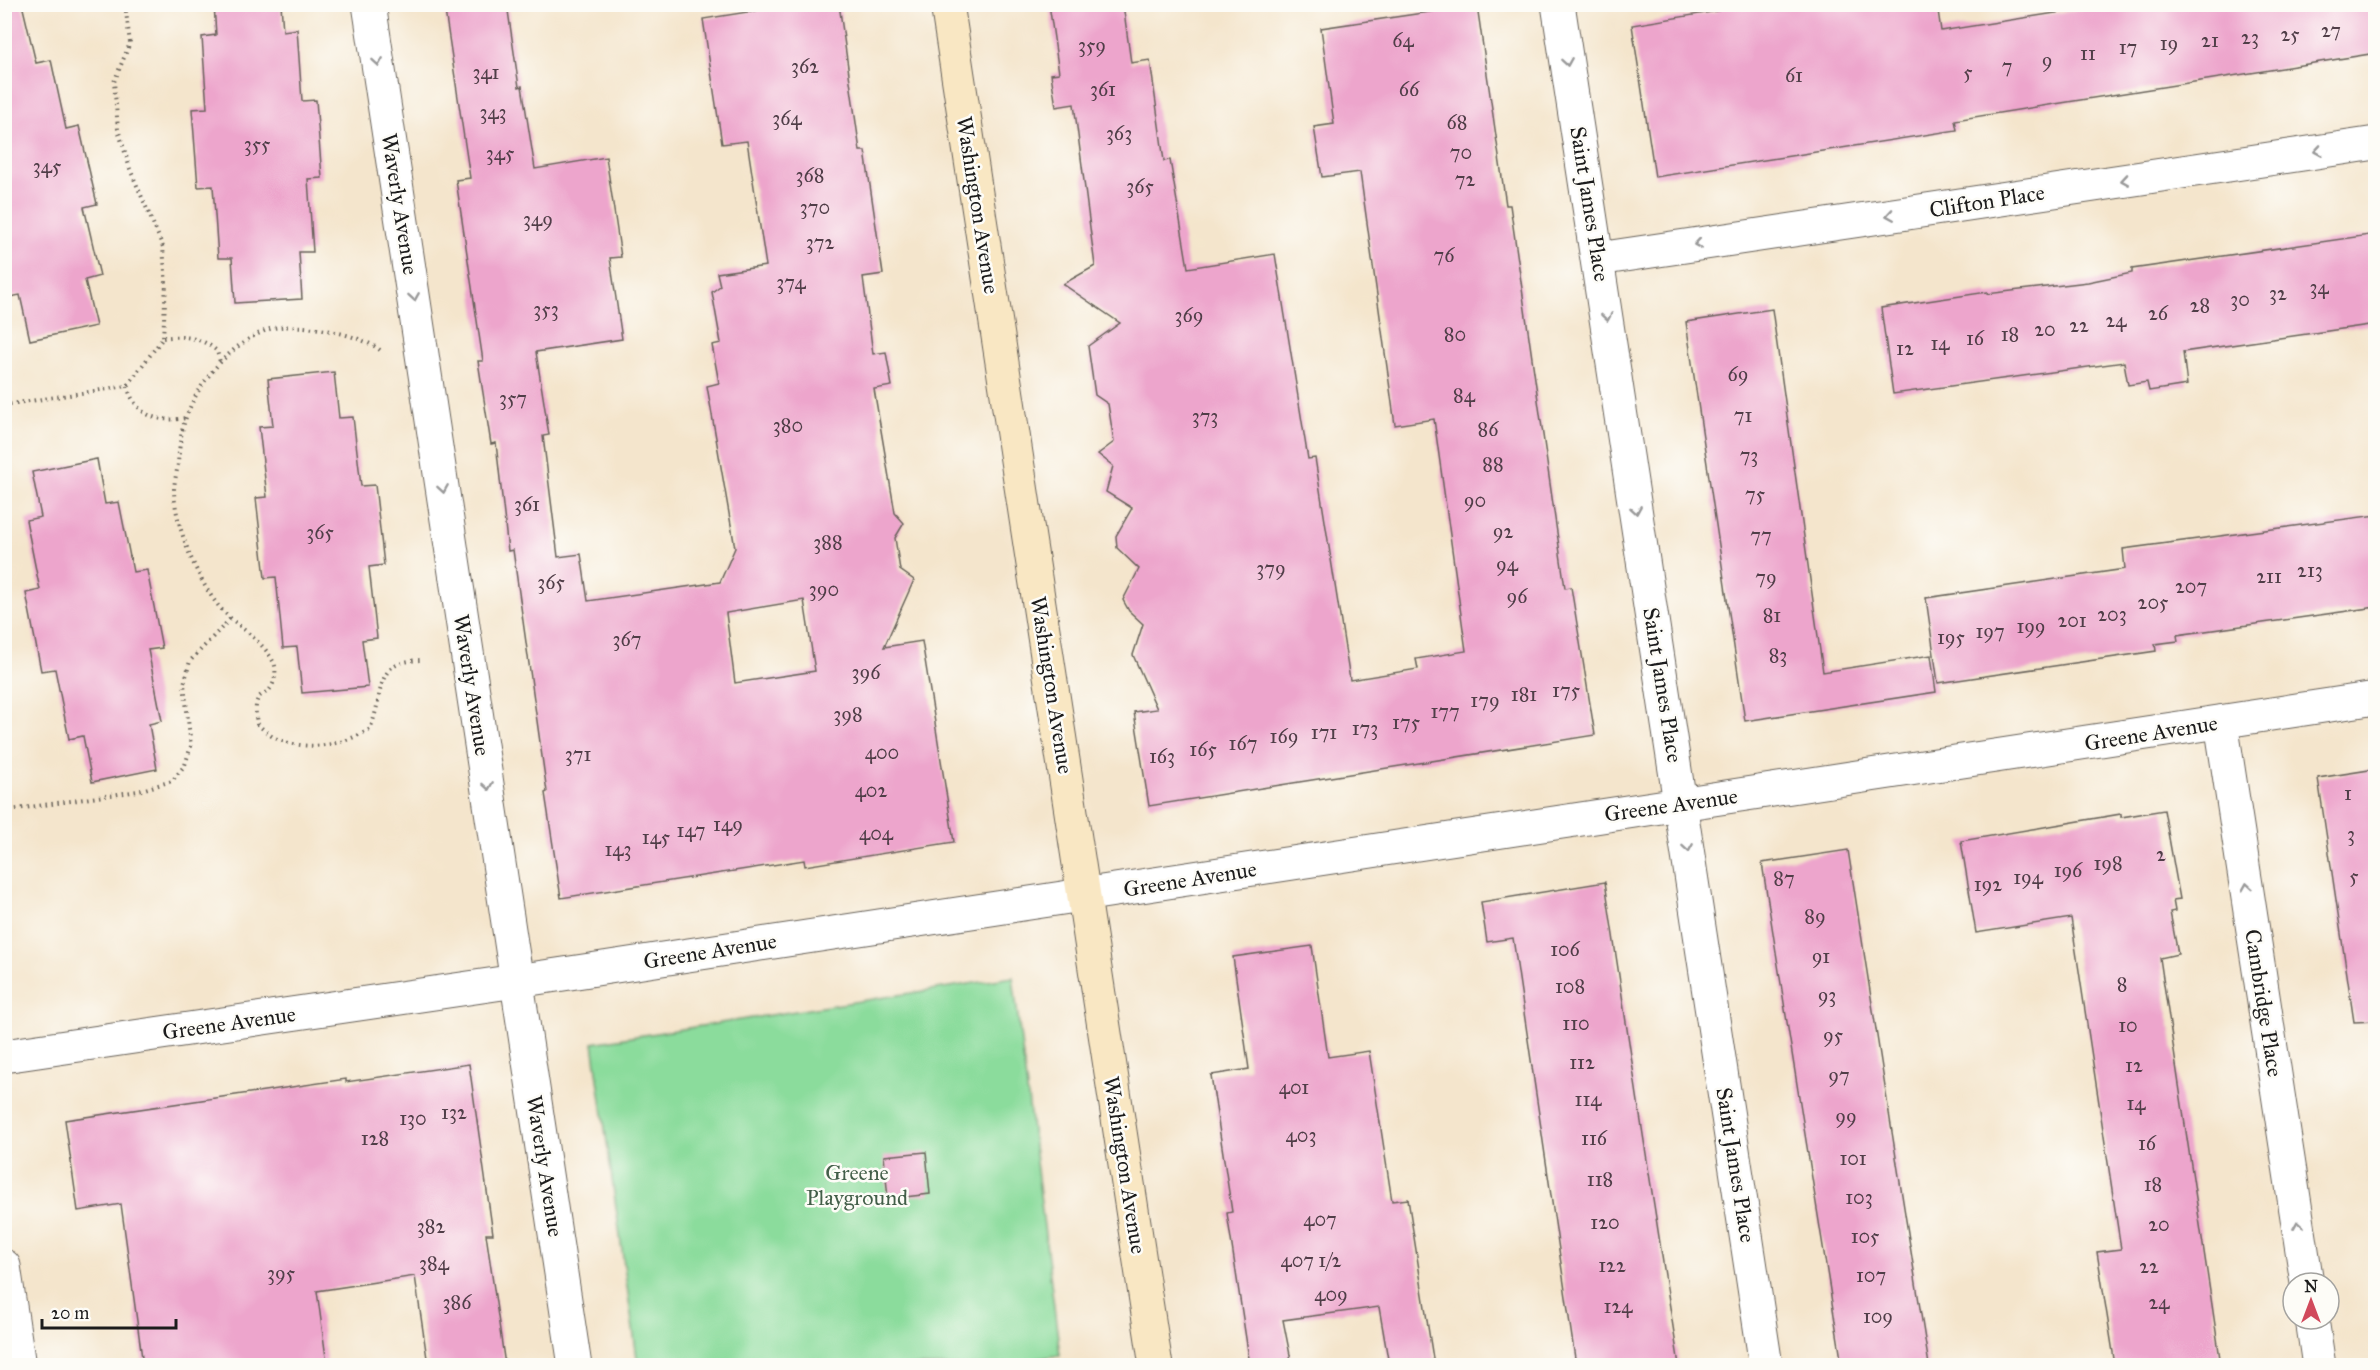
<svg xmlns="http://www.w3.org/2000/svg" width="2380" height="1370" viewBox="0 0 2380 1370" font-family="'IM FELL Great Primer',serif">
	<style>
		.green { fill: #8bdc9c; stroke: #547c5c; stroke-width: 1.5 }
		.building { fill: #eda5cc; fill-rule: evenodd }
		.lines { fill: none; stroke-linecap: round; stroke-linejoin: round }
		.minor-casing { stroke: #68625a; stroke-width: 35 }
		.secondary-casing { stroke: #68625a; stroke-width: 35 }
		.path { stroke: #68625a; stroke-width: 4; stroke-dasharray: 1.5 4.5; stroke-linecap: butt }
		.minor { stroke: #fff; stroke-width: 33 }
		.secondary { stroke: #f9e7c3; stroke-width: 33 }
		.oneway { stroke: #999 }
		.labels { text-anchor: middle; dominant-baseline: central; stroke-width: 5; stroke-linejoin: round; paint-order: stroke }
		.number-label { font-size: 20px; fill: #503e48 }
		.street-label { font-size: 22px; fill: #1c1c1c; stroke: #fdfcf7 }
		.park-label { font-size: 22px; fill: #435f49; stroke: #fdfcf7 }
	</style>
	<rect width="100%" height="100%" fill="#fdfcf7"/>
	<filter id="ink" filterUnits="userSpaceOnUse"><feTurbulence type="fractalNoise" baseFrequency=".0167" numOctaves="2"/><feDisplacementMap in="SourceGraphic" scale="12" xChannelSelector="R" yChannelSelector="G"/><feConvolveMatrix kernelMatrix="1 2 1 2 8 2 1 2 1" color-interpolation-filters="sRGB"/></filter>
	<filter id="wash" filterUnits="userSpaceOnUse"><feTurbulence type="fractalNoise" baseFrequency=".008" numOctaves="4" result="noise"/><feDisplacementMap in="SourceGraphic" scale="24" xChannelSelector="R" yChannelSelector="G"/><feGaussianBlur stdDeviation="1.35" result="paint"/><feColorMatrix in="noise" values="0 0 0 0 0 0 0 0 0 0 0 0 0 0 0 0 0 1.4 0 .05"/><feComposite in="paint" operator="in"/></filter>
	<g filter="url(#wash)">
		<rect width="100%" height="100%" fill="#f4e5cc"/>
		<!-- green -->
		<path class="green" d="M 1013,977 L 1060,1355 L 995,1366 L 638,1365 L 593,1043 Z"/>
		<g id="blocks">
			<!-- building -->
			<g class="building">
				<path d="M 4,4 L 22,4 L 36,63 L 51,60 L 66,129 L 79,126 L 97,204 L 84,207 L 100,276 L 85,280 L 96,326 L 30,340 L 20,295 L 4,298 Z"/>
				<path d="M 214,4 L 281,4 L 283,31 L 297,29 L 302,101 L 316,100 L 322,178 L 308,179 L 313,252 L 299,252 L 302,299 L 235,303 L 232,258 L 218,258 L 213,186 L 198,187 L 192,109 L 207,108 L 202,37 L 216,35 Z"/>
				<path d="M 444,4 L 507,4 L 519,87 L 522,86 L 535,169 L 606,157 L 621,257 L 610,258 L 622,339 L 536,352 L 549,435 L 543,436 L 558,557 L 581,554 L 588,601 L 720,582 L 735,548 L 707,386 L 719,383 L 712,345 L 721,343 L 712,292 L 720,286 L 717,273 L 766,266 L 747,141 L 722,144 L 703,19 L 798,4 L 839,4 L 860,151 L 865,151 L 883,274 L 863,277 L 873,354 L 886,352 L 892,386 L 874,389 L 895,513 L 904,523 L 895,538 L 900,570 L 914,580 L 884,647 L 922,641 L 954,842 L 805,866 L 804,860 L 561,898 L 545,793 L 547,792 L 513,550 L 508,551 L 496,443 L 491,444 L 478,361 L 483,361 L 456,180 L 470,178 ZM 804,600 L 815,671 L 735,683 L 726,613 Z"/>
				<path d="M 1049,4 L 1123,4 L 1131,63 L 1150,60 L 1164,161 L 1170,160 L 1188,268 L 1275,254 L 1308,459 L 1315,458 L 1350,680 L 1418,669 L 1416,659 L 1466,651 L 1434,419 L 1395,425 L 1360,172 L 1322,177 L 1314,127 L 1334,124 L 1321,28 L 1477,5 L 1506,205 L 1510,205 L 1565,588 L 1571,587 L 1595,735 L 1149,806 L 1134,712 L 1157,709 L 1133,655 L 1143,624 L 1129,611 L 1123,600 L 1139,569 L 1117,548 L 1116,536 L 1132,508 L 1106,492 L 1113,466 L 1098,454 L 1114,442 L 1108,404 L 1095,395 L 1088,346 L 1120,323 L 1063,284 L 1095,266 L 1074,104 L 1056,107 L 1051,74 L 1059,73 Z"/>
				<path d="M 1717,4 L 1937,4 L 1941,31 L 2113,4 L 2376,4 L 2376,53 L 1955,120 L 1957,130 L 1655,177 L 1632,25 L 1718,11 Z"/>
				<path d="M 2376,234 L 2376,324 L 2183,352 L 2187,385 L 2149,391 L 2147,382 L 2128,385 L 2124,362 L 1893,394 L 1881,308 L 1987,292 L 1987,294 L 2088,282 L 2132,273 L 2132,269 Z"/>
				<path d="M 1772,309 L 1823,672 L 1931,655 L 1936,692 L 1745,721 L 1686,322 Z"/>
				<path d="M 334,372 L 339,418 L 353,417 L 361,486 L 375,485 L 384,565 L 369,567 L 377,638 L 362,640 L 368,687 L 302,693 L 297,647 L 283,648 L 276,577 L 265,578 L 256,498 L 267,497 L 259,427 L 273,426 L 268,379 Z"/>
				<path d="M 97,459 L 105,504 L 119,502 L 133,572 L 147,570 L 162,648 L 148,650 L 162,721 L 149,724 L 157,769 L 92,782 L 83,736 L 69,739 L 55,669 L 41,671 L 26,593 L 40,590 L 26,520 L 41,517 L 32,472 Z"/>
				<path d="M 2376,515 L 2376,607 L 2177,635 L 2178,641 L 2155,644 L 2156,651 L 1938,683 L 1926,598 L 2125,569 L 2123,549 Z"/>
				<path d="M 2376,769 L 2376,1021 L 2354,1022 L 2318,778 Z"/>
				<path d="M 2164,810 L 2180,899 L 2173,900 L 2175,911 L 2170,912 L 2178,954 L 2160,958 L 2221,1365 L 2115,1365 L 2097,1252 L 2121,1249 L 2071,918 L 1976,933 L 1961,841 L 2121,814 L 2121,817 Z"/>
				<path d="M 1848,850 L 1892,1132 L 1929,1365 L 1842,1365 L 1787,1022 L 1762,863 Z"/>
				<path d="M 1605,882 L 1639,1109 L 1679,1365 L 1576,1365 L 1513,938 L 1487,942 L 1481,902 Z"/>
				<path d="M 1312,946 L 1328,1057 L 1369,1051 L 1392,1201 L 1408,1199 L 1434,1365 L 1389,1365 L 1379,1307 L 1283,1320 L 1292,1365 L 1250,1365 L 1227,1213 L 1232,1212 L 1211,1075 L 1249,1069 L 1233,957 Z"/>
				<path d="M 469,1064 L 493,1234 L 486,1234 L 505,1365 L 428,1365 L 415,1276 L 317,1291 L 327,1365 L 143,1365 L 121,1204 L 78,1211 L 65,1120 L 346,1079 L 346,1082 Z"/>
				<path d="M 926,1152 L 930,1194 L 888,1199 L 884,1156 Z"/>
			</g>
		</g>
	</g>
	<g filter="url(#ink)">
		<use href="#blocks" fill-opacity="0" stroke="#68625a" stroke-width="1.5"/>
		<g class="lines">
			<defs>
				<g id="minor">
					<path d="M 369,4 L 575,1366"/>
					<path d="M 1558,4 L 1766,1366"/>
					<path d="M 1598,259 L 2376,143"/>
					<path d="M 2221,722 L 2307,1283"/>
					<path d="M 4,1056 L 557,975 L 2376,698"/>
					<path d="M 4,1266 L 19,1366"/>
					<path d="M 2312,1319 L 2319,1366"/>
				</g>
				<path id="secondary" d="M 947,4 L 1156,1366"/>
			</defs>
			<!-- minor casing -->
			<use href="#minor" class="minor-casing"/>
			<!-- secondary casing -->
			<use href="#secondary" class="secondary-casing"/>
			<!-- path -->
			<g class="path">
				<path d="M 163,338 C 183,335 201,337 217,351 L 220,362"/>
				<path d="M 380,350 C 358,333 296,321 270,329 C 229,343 194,386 183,427 C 180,439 179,452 178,463 C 177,472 174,482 174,491 C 175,525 196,577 217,604 C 233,625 262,638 274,663 C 277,669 275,683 270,689 C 268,692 262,694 259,697 C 254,704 256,716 257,724 C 263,729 269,735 275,738 C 306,752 342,746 370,729 C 386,691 371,660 424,660"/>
				<path d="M 127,386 C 136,416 157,423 186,418"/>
				<path d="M 4,405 L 127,386 L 163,338 L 166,284 L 163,247 L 130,169 L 118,129 L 114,82 L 130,43 L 125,4"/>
				<path d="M 4,811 L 138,791 L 172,781 L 185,765 L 191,746 L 184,684 L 190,661 L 231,618"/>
			</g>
			<!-- minor -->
			<use href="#minor" class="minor"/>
			<!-- secondary -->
			<use href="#secondary" class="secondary"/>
		</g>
		<!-- one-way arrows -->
		<defs><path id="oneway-chevron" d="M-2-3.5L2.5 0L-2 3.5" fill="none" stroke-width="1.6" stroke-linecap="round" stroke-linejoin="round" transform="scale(1.5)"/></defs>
		<g class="oneway">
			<use href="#oneway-chevron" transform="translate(378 62) rotate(81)"/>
			<use href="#oneway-chevron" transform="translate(1567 62) rotate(81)"/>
			<use href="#oneway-chevron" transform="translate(2318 151) rotate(171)"/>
			<use href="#oneway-chevron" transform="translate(2125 180) rotate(171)"/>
			<use href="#oneway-chevron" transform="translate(1890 215) rotate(171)"/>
			<use href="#oneway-chevron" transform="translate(1698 244) rotate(171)"/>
			<use href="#oneway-chevron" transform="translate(414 297) rotate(81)"/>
			<use href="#oneway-chevron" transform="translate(1607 317) rotate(81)"/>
			<use href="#oneway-chevron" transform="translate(443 489) rotate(81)"/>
			<use href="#oneway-chevron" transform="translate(1636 510) rotate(81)"/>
			<use href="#oneway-chevron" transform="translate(488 786) rotate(81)"/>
			<use href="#oneway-chevron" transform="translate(1688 848) rotate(81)"/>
			<use href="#oneway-chevron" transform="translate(2247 887) rotate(-99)"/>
			<use href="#oneway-chevron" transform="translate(2298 1225) rotate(-99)"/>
		</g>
	</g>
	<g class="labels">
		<!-- number labels -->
		<g class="number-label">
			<text x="2331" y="30">27</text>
			<text x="2290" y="34">25</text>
			<text x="2250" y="37">23</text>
			<text x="1403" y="40">64</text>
			<text x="2210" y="40">21</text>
			<text x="2169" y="43">19</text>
			<text x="1092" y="45">359</text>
			<text x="2128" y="47">17</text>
			<text x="2088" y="53">11</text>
			<text x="2047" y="60">9</text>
			<text x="805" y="66">362</text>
			<text x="2007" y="66">7</text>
			<text x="486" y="72">341</text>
			<text x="1968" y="72">5</text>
			<text x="1794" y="75">61</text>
			<text x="1103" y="89">361</text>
			<text x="1409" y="89">66</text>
			<text x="493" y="112">343</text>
			<text x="787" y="118">364</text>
			<text x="1457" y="122">68</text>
			<text x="1119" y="133">363</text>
			<text x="257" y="144">355</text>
			<text x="1461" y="152">70</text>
			<text x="500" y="153">345</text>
			<text x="47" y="166">345</text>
			<text x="810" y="175">368</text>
			<text x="1465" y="179">72</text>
			<text x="1140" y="186">365</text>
			<text x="815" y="207">370</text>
			<text x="538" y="219">349</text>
			<text x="820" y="242">372</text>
			<text x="1444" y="255">76</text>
			<text x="791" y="282">374</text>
			<text x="2319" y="287">34</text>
			<text x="2278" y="293">32</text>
			<text x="2240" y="299">30</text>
			<text x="2200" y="305">28</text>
			<text x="546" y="309">353</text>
			<text x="2158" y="313">26</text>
			<text x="1189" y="315">369</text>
			<text x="2116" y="320">24</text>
			<text x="2079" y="325">22</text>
			<text x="2045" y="329">20</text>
			<text x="1455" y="334">80</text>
			<text x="2010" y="334">18</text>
			<text x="1975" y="338">16</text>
			<text x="1940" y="343">14</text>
			<text x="1905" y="348">12</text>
			<text x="1738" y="374">69</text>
			<text x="1464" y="395">84</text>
			<text x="513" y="398">357</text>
			<text x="1743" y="415">71</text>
			<text x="1205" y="416">373</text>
			<text x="788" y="425">380</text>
			<text x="1488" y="429">86</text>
			<text x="1749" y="455">73</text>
			<text x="1493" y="464">88</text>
			<text x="1755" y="494">75</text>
			<text x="1475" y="500">90</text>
			<text x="527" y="504">361</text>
			<text x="1503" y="531">92</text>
			<text x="320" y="532">365</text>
			<text x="1761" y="535">77</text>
			<text x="828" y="542">388</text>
			<text x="1507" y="564">94</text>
			<text x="1271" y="568">379</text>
			<text x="2310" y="570">213</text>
			<text x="2269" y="576">211</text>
			<text x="1766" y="577">79</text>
			<text x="551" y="582">365</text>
			<text x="2191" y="586">207</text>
			<text x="824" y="589">390</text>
			<text x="1517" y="596">96</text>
			<text x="2153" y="602">205</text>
			<text x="2112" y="614">203</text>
			<text x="1772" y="615">81</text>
			<text x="2072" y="620">201</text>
			<text x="2031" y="626">199</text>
			<text x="1990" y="631">197</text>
			<text x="1951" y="637">195</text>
			<text x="627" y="639">367</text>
			<text x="1778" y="655">83</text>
			<text x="866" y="672">396</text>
			<text x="1566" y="690">175</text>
			<text x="1524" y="694">181</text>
			<text x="1485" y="700">179</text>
			<text x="1445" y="711">177</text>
			<text x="848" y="714">398</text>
			<text x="1406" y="722">175</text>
			<text x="1365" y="728">173</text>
			<text x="1324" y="732">171</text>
			<text x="1284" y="736">169</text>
			<text x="1243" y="743">167</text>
			<text x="1203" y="749">165</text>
			<text x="882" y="752">400</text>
			<text x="578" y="754">371</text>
			<text x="1162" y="756">163</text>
			<text x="871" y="790">402</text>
			<text x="2348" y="793">1</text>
			<text x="728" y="824">149</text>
			<text x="691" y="830">147</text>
			<text x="876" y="833">404</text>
			<text x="2351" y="834">3</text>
			<text x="656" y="837">145</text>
			<text x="618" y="849">143</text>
			<text x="2161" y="854">2</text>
			<text x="2108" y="863">198</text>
			<text x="2068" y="870">196</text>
			<text x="2354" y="876">5</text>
			<text x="2028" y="877">194</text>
			<text x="1784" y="878">87</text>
			<text x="1988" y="884">192</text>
			<text x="1815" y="916">89</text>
			<text x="1565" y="949">106</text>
			<text x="1821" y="956">91</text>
			<text x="2122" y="984">8</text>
			<text x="1570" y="986">108</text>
			<text x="1827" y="995">93</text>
			<text x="1576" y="1023">110</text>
			<text x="2128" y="1025">10</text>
			<text x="1833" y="1035">95</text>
			<text x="1582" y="1062">112</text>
			<text x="2134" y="1065">12</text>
			<text x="1839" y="1075">97</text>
			<text x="1294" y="1087">401</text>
			<text x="1588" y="1099">114</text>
			<text x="2136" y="1103">14</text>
			<text x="454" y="1112">132</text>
			<text x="1846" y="1116">99</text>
			<text x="413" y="1118">130</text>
			<text x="1301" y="1135">403</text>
			<text x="375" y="1138">128</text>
			<text x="1594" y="1138">116</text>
			<text x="2147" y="1143">16</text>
			<text x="1853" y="1158">101</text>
			<text x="1600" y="1179">118</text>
			<text x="2153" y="1184">18</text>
			<text x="1859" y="1197">103</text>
			<text x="1320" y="1219">407</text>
			<text x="1605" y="1222">120</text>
			<text x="2159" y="1224">20</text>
			<text x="431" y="1226">382</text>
			<text x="1865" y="1236">105</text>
			<text x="1311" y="1260">407 1/2</text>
			<text x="434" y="1263">384</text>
			<text x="1612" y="1265">122</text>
			<text x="2149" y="1266">22</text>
			<text x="281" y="1273">395</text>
			<text x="1871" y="1275">107</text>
			<text x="1331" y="1294">409</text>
			<text x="457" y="1302">386</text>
			<text x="2159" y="1302">24</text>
			<text x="1618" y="1306">124</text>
			<text x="1878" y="1316">109</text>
		</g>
		<!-- street labels -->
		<g class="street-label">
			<text transform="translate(1987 201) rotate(-9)">Clifton Place</text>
			<text transform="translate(400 204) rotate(81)">Waverly Avenue</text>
			<text transform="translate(1590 204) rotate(81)">Saint James Place</text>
			<text transform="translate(978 205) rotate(81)">Washington Avenue</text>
			<text transform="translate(472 685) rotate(81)">Waverly Avenue</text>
			<text transform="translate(1052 685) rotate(81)">Washington Avenue</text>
			<text transform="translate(1663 685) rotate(81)">Saint James Place</text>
			<text transform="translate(2151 733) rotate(-9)">Greene Avenue</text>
			<text transform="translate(1671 805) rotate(-8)">Greene Avenue</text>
			<text transform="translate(1190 879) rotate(-9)">Greene Avenue</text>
			<text transform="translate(710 951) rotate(-9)">Greene Avenue</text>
			<text transform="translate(2264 1003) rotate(81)">Cambridge Place</text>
			<text transform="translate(229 1023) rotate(-8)">Greene Avenue</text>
			<text transform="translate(1125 1165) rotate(81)">Washington Avenue</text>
			<text transform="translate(1736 1165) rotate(81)">Saint James Place</text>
			<text transform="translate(545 1166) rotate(81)">Waverly Avenue</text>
		</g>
		<!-- park labels -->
		<g class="park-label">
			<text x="857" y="1172">Greene<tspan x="857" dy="25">Playground</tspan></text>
		</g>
	</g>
	<!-- margin -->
	<rect width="2380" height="1370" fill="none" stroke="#fdfcf7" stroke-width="24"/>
	<!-- north arrow -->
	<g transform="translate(2311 1301)"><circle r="28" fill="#fdfcf7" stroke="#a3a29f" stroke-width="1.5"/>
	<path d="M0-4.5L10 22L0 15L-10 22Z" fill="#d1495b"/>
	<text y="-9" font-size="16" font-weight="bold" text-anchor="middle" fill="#1c1c1c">N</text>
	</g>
	<!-- scale -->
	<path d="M42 1319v9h134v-9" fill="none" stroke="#1c1c1c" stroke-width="3"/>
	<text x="51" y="1319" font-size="18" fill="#1c1c1c" stroke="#fdfcf7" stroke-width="4.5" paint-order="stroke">20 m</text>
</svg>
